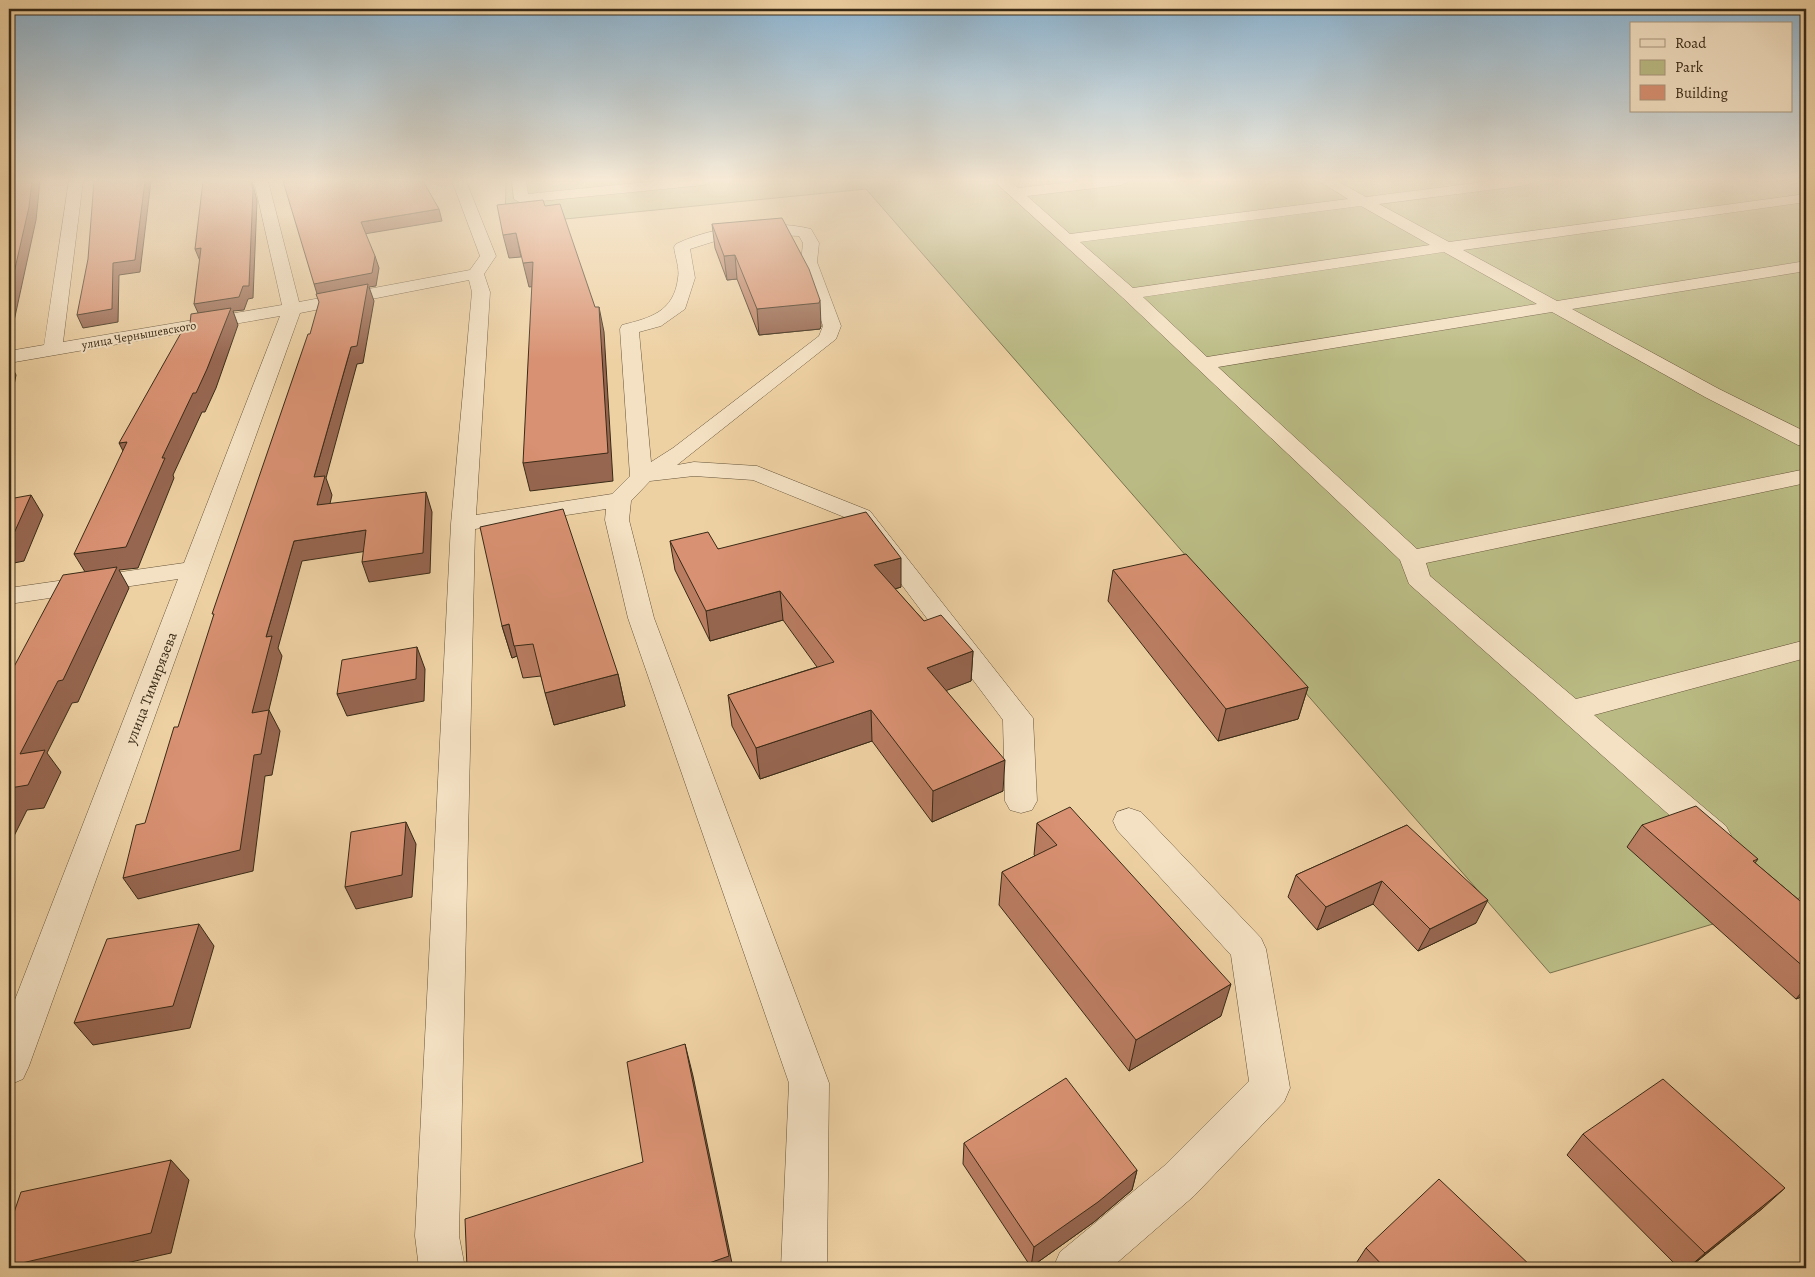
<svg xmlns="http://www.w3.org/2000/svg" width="1815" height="1277" viewBox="0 0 1815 1277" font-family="Alegreya,serif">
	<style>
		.green { fill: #babb84; stroke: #79724d }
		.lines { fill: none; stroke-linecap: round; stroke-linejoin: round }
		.minor-casing { stroke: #665439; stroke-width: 1 }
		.minor { fill: #f4e1c3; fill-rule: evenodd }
		.wall { fill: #ba7d62; stroke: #382a16 }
		.shaded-wall { fill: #976650; stroke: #382a16 }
		.building { fill: #d89172; stroke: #382a16 }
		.labels { text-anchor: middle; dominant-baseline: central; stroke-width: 4; stroke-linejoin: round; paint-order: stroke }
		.far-street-label { font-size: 12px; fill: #382a16; stroke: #f4e1c3 }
		.street-label { font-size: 15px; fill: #382a16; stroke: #f4e1c3 }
	</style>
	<rect width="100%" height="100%" fill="#eed1a3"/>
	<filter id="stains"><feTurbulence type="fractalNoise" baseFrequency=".004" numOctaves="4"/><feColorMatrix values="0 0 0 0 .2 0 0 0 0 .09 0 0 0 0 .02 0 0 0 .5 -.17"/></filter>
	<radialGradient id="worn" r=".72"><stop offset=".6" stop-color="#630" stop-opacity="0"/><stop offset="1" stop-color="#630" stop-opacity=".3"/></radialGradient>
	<!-- green -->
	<path class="green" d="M 506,181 L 1806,181 L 1806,896 L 1550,973 L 866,189 L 505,225 Z"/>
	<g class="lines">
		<defs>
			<g id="minor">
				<path d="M 69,181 L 83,181 L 63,342 L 282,305 L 254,181 L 268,181 L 299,302 L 470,270 L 480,256 L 452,181 L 466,181 L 496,256 L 484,274 L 490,292 L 476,515 L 612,494 L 630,476 L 620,329 L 622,325 C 650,318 674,312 678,278 C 680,269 675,256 674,247 L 676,244 C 713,226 771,219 811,229 L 819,243 L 817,262 L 841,326 L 836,339 L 677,465 L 694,462 L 757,466 L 870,511 L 1033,718 L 1037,801 L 1032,810 L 1021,813 L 1010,810 L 1005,801 L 1003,720 L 854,521 L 753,480 L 694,476 L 650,481 L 631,501 L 629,520 L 654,618 L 829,1083 L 827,1268 L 781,1268 L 789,1083 L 628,618 L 605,520 L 606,509 L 475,529 L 459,1236 L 465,1268 L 419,1268 L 415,1236 L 451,524 L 472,292 L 469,280 L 300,313 L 29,1066 L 23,1079 L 9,1085 L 9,1015 L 178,579 L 9,604 L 9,588 L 184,563 L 280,316 L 9,363 L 9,351 L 44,345 ZM 775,235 L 799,236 L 803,243 L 801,262 L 823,326 L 819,336 L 673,448 L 651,462 L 639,332 L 661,326 L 685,309 L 695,278 L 690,249 L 725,238 Z"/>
				<path d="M 512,181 L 526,181 L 528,194 L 657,181 L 711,181 L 704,185 L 521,203 L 514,199 Z"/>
				<path d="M 994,181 L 1010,181 L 1018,188 L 1080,181 L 1128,181 L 1121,185 L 1027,196 L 1070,234 L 1348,199 L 1319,181 L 1337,181 L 1366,197 L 1491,181 L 1534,181 L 1527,185 L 1379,204 L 1449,242 L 1806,194 L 1806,202 L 1463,250 L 1557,301 L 1806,261 L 1806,271 L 1572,309 L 1719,389 L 1806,432 L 1806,446 L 1798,445 L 1705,397 L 1552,312 L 1218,367 L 1417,549 L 1806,469 L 1806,483 L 1426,563 L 1430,576 L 1576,699 L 1806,640 L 1806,658 L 1594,715 L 1726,826 L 1731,835 L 1726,844 L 1714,848 L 1702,844 L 1409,584 L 1400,560 L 1123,298 ZM 1361,206 L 1430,245 L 1133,288 L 1080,242 ZM 1444,252 L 1537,304 L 1207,357 L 1143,297 Z"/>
				<path d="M 1129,808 L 1141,812 L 1261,938 L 1266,949 L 1290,1088 L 1284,1102 L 1194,1196 L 1111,1268 L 1053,1268 L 1060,1252 L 1164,1166 L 1249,1081 L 1231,955 L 1117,830 L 1113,821 L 1117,812 Z"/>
			</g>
		</defs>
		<!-- minor casing -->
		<use href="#minor" class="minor-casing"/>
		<!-- minor -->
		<use href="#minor" class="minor"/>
	</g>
	<!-- wall -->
	<g class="wall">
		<path d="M 712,224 L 821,326 L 820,329 L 759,335 L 737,279 L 727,280 L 715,248 Z"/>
		<path d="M 670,541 L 718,549 L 901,587 L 895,589 L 924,621 L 973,651 L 971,681 L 946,690 L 1003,791 L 932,822 L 872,741 L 760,779 L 732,726 L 728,695 L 817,667 L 783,620 L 710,641 L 675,570 Z"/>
		<path d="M 1113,570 L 1308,687 L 1298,719 L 1218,741 L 1108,601 Z"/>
		<path d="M 502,626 L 618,674 L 625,706 L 554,725 L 541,676 L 523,678 L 517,656 L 512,658 Z"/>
		<path d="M 1037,823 L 1221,1016 L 1129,1071 L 999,905 L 1002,872 L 1035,856 L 1034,855 Z"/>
		<path d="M 1407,825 L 1476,923 L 1418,951 L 1373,904 L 1317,930 L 1288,897 L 1296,875 Z"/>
		<path d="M 1642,825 L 1758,859 L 1755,863 L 1806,906 L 1806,995 L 1796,999 L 1627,847 Z"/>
		<path d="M 1583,1134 L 1763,1208 L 1689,1268 L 1679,1268 L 1567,1155 Z"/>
		<path d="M 964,1143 L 1137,1170 L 1132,1190 L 1094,1222 L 1031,1267 L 963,1164 Z"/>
		<path d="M 1366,1248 L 1533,1268 L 1353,1268 Z"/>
	</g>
	<!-- shaded-wall -->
	<g class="shaded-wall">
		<path d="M 32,181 L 40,181 L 36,220 L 9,344 L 9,295 Z"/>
		<path d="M 145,181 L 151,181 L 140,272 L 119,275 L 118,322 L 83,328 L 77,315 L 113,263 Z"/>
		<path d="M 251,181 L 252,181 L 257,201 L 253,298 L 248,299 L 244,310 L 233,311 L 238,325 L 216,388 L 205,412 L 202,412 L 173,475 L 174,478 L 138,568 L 119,570 L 129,588 L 78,702 L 72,703 L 47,753 L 61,772 L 44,808 L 27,810 L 9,846 L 9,791 L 20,754 L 87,575 L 74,554 L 162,458 L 200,317 L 194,304 Z"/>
		<path d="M 439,209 L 442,221 L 364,234 L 361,222 Z"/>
		<path d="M 516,233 L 521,257 L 509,258 L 503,235 Z"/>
		<path d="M 201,248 L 200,261 L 195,249 Z"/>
		<path d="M 735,255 L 737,279 L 727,280 L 724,256 Z"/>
		<path d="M 375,256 L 379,268 L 376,286 L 369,287 L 374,301 L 363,363 L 357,364 L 326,478 L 332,495 L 325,525 L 317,505 L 314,477 L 351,347 L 318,297 L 314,284 Z"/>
		<path d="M 533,262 L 538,286 L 529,287 L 523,263 Z"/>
		<path d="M 820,300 L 821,326 L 820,329 L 759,335 L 757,309 Z"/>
		<path d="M 599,307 L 604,332 L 613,481 L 530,491 L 523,463 Z"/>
		<path d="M 9,361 L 16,375 L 9,411 Z"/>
		<path d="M 127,442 L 129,463 L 119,443 Z"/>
		<path d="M 426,492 L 432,512 L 430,573 L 369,582 L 362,562 Z"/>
		<path d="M 31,495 L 43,515 L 24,561 L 9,564 L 9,541 Z"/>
		<path d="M 366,530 L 374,550 L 302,561 L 278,648 L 282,656 L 263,734 L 252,713 L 266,637 L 294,541 Z"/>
		<path d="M 901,558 L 901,587 L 875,595 L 874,565 Z"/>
		<path d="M 780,591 L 783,620 L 710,641 L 706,611 Z"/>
		<path d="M 509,624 L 517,656 L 512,658 L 502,626 Z"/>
		<path d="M 417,647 L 425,669 L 424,701 L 347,716 L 337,694 Z"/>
		<path d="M 973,651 L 971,681 L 927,698 L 927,668 Z"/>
		<path d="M 618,674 L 625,706 L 554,725 L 545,693 Z"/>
		<path d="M 1308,687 L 1298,719 L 1218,741 L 1226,709 Z"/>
		<path d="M 269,710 L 280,731 L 272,775 L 265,776 L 253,871 L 138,899 L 123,878 L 254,755 Z"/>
		<path d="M 871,710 L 872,741 L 760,779 L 756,748 Z"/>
		<path d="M 1005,760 L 1003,791 L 932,822 L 933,791 Z"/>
		<path d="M 406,822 L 416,844 L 412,897 L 356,909 L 345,887 Z"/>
		<path d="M 1382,881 L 1373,904 L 1317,930 L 1326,907 Z"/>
		<path d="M 1488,900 L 1476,923 L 1418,951 L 1430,929 Z"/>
		<path d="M 199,924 L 214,946 L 190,1028 L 93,1045 L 74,1023 Z"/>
		<path d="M 1231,984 L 1221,1016 L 1129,1071 L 1136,1040 Z"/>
		<path d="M 1806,987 L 1806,995 L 1796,999 Z"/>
		<path d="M 685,1044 L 693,1076 L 733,1268 L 695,1268 Z"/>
		<path d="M 171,1160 L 189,1180 L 171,1253 L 104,1268 L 9,1268 L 9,1266 Z"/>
		<path d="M 1137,1170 L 1132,1190 L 1094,1222 L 1031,1267 L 1034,1247 Z"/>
		<path d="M 1785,1188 L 1763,1208 L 1688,1268 L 1705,1253 Z"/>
	</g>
	<!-- building -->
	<g class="building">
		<path d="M 9,181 L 32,181 L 29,207 L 9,295 Z"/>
		<path d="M 94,181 L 145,181 L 135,260 L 113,263 L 112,309 L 77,315 L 88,259 Z"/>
		<path d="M 203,181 L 251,181 L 253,190 L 249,286 L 243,286 L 239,297 L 194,304 L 201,248 L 195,249 Z"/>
		<path d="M 283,181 L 423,181 L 439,209 L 361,222 L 375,256 L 372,273 L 314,284 Z"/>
		<path d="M 543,200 L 545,206 L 560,204 L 595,307 L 599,307 L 608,453 L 523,463 L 533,262 L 523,263 L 516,233 L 503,235 L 497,205 Z"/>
		<path d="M 782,218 L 809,269 L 820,300 L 819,303 L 757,309 L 735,255 L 724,256 L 712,224 Z"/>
		<path d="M 368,284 L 357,346 L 351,347 L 314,477 L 325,476 L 317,505 L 426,492 L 423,553 L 362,562 L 366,530 L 294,541 L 266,637 L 272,636 L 252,713 L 269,710 L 261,754 L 254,755 L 240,850 L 123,878 L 136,825 L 145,823 L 174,727 L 178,727 L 214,614 L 212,614 L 308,334 L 310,334 L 319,302 L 316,294 Z"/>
		<path d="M 231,308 L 207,369 L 196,393 L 193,393 L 162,458 L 165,458 L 126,547 L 74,554 L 127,442 L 119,443 L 186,324 L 190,324 L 191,314 Z"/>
		<path d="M 31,495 L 11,540 L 9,541 L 9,499 Z"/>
		<path d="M 563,509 L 618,674 L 545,693 L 533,644 L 514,646 L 509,624 L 502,626 L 480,527 Z"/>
		<path d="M 866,512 L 901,558 L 874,565 L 924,621 L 941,615 L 973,651 L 927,668 L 1005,760 L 933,791 L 871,710 L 756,748 L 728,695 L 834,662 L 780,591 L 706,611 L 670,541 L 708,532 L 718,549 Z"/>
		<path d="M 1186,554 L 1308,687 L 1226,709 L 1113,570 Z"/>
		<path d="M 117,567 L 63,680 L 58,681 L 20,754 L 45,750 L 28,785 L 10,788 L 9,791 L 9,676 L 63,575 Z"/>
		<path d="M 417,647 L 416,679 L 337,694 L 342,660 Z"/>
		<path d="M 1696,806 L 1758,859 L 1753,861 L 1806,906 L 1806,969 L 1642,825 Z"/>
		<path d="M 1070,807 L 1231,984 L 1136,1040 L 1002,872 L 1057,845 L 1037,823 Z"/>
		<path d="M 406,822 L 402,875 L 345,887 L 351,832 Z"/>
		<path d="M 1407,825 L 1488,900 L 1430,929 L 1382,881 L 1326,907 L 1296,875 Z"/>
		<path d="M 199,924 L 173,1006 L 74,1023 L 107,939 Z"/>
		<path d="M 685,1044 L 729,1256 L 695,1268 L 467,1268 L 465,1219 L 643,1162 L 627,1062 Z"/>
		<path d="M 1066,1078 L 1137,1170 L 1098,1202 L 1034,1247 L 964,1143 Z"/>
		<path d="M 1663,1079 L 1785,1188 L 1705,1253 L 1583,1134 Z"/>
		<path d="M 171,1160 L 151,1233 L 9,1266 L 9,1227 L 21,1192 Z"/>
		<path d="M 1439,1179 L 1533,1268 L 1385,1268 L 1366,1248 Z"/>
	</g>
	<!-- sky -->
	<linearGradient id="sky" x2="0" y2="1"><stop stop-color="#8bb4d2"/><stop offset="0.5" stop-color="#f7ead6"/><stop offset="1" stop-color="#f7ead6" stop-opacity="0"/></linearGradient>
	<rect width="1815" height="360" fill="url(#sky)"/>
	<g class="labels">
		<!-- far-street labels -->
		<g class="far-street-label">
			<text transform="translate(139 335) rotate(-10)">улица Чернышевского</text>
		</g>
		<!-- street labels -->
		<g class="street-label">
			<text transform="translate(151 688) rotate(-69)">улица Тимирязева</text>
		</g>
	</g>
	<!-- margin -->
	<rect width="1815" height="1277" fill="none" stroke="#eed1a3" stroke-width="30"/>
	<rect x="10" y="10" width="1795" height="1257" fill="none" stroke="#382a16" stroke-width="2.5"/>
	<rect x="15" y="15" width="1785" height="1247" fill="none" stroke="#382a16"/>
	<!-- legend -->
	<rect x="1630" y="22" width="162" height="90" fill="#f4e1c3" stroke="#a9987e"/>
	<rect x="1640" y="39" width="25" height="8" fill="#f4e1c3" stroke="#a9987e"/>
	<text x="1675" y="48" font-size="15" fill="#382a16">Road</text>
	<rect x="1640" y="60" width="25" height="15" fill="#babb84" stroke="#a9987e"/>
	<text x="1675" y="72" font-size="15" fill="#382a16">Park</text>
	<rect x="1640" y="85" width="25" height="15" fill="#d89172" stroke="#a9987e"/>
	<text x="1675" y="98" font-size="15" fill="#382a16">Building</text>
	<rect width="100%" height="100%" filter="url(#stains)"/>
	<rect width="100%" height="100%" fill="url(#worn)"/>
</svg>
